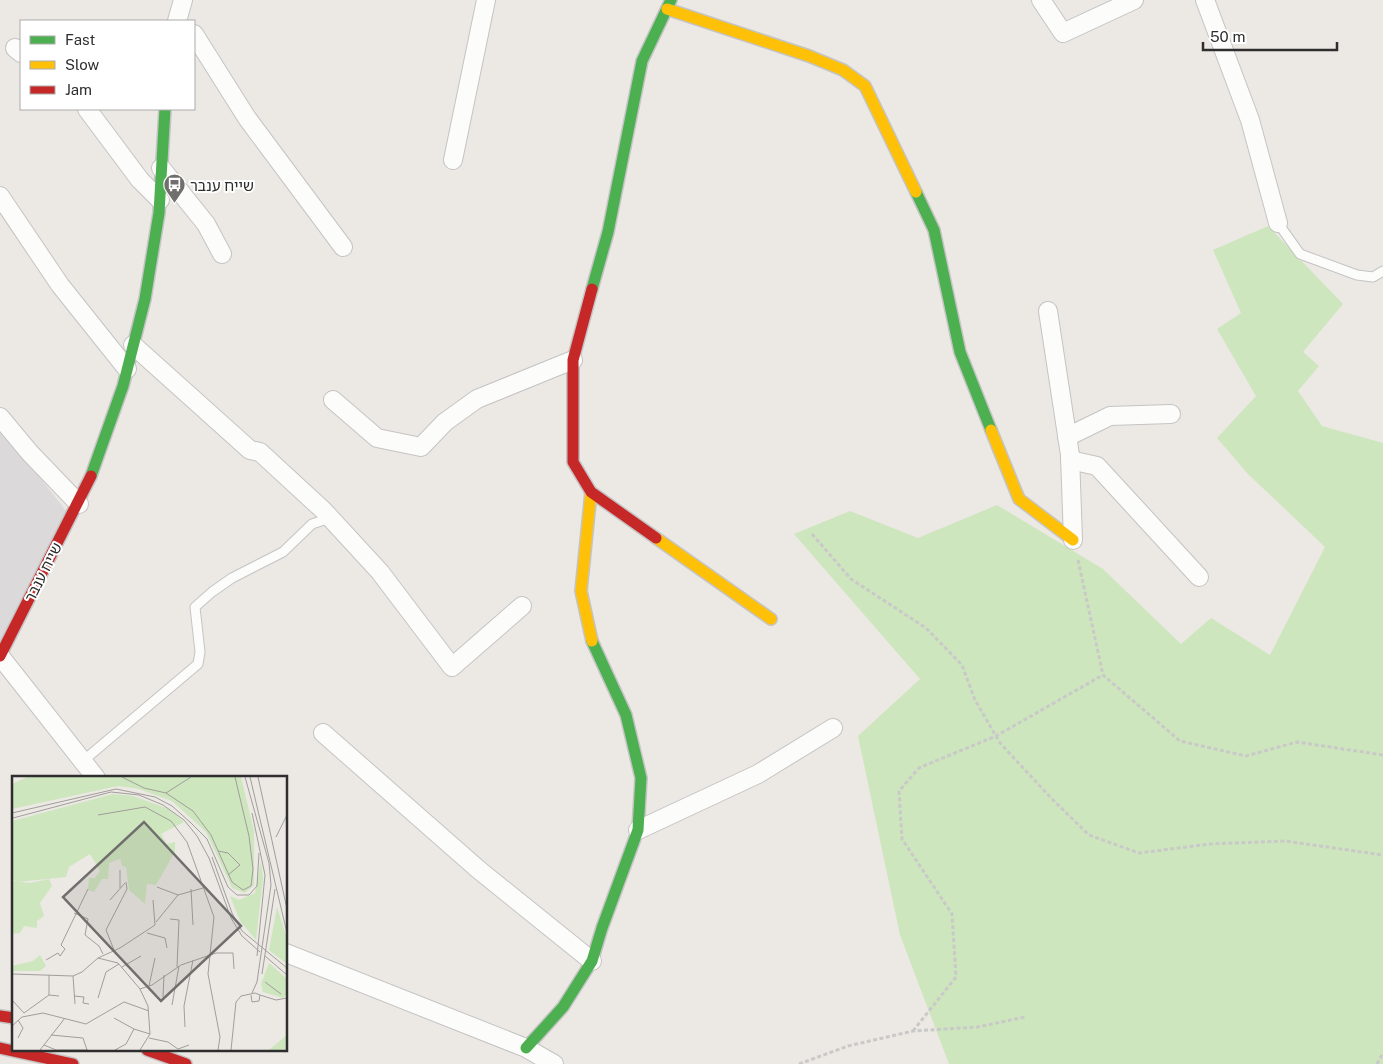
<svg xmlns="http://www.w3.org/2000/svg" width="1383" height="1064" viewBox="0 0 1383 1064" font-family="'Public Sans','Noto Sans Hebrew',sans-serif">
	<style>
		.industrial { fill: #dcd9db }
		.green { fill: #cee6be }
		.lines { fill: none; stroke-linecap: round; stroke-linejoin: round }
		.lane-casing { stroke: #c5c4c5; stroke-width: 11 }
		.street-casing { stroke: #c5c4c5; stroke-width: 20 }
		.fast-casing { stroke: #c5c4c5; stroke-width: 14 }
		.slow-casing { stroke: #c5c4c5; stroke-width: 14 }
		.jam-casing { stroke: #c5c4c5; stroke-width: 14 }
		.path { stroke: #c9c9c8; stroke-width: 3; stroke-dasharray: 4 2.5; stroke-linecap: butt }
		.lane { stroke: #fcfcfb; stroke-width: 9 }
		.street { stroke: #fcfcfb; stroke-width: 18 }
		.fast { stroke: #4caf50; stroke-width: 11 }
		.slow { stroke: #ffc107; stroke-width: 11 }
		.jam { stroke: #c62828; stroke-width: 11 }
		.labels { text-anchor: middle; dominant-baseline: central; stroke-width: 4; stroke-linejoin: round; paint-order: stroke }
		.poi-label { font-size: 15px; fill: #2e2e2e; stroke: #fff; text-anchor: start }
		.street-label { font-size: 15px; fill: #2e2e2e; stroke: #fff }
		.inset-road { fill: none; stroke: #a09e9b; stroke-width: 1 }
		.view { fill: #706f6e; fill-opacity: 0.15; stroke: #706f6e; stroke-width: 2.5 }
		.inset-edge { fill: none; stroke: #2e2e2e; stroke-width: 2.5 }
	</style>
	<rect width="100%" height="100%" fill="#ece8e4"/>
	<!-- industrial -->
	<path class="industrial" d="M 0,427 L 67,512 L 0,656 Z"/>
	<!-- green -->
	<path class="green" d="M 1268,226 L 1343,304 L 1303,352 L 1319,366 L 1298,391 L 1322,426 L 1383,443 L 1383,1064 L 949,1064 L 900,935 L 858,736 L 920,679 L 794,534 L 850,511 L 918,538 L 997,505 L 1103,569 L 1181,644 L 1211,618 L 1270,655 L 1325,547 L 1248,474 L 1217,438 L 1256,396 L 1217,329 L 1241,313 L 1213,250 Z"/>
	<g class="lines">
		<defs>
			<g id="lane">
				<path d="M 1278,223 L 1300,254 L 1357,275 L 1373,277 L 1383,271"/>
				<path d="M 83,761 L 198,664 L 200,652 L 195,607 L 212,592 L 232,578 L 283,552 L 312,524 L 330,518"/>
			</g>
			<g id="street">
				<path d="M 1041,0 L 1063,33 L 1134,0"/>
				<path d="M 1205,0 L 1250,120 L 1278,223"/>
				<path d="M 177,21 L 183,0"/>
				<path d="M 194,34 L 247,118 L 343,247"/>
				<path d="M 15,48 L 21,53"/>
				<path d="M 87,109 L 140,180 L 160,200"/>
				<path d="M 453,160 L 486,0"/>
				<path d="M 161,168 L 206,224 L 222,254"/>
				<path d="M 0,196 L 60,285 L 127,369"/>
				<path d="M 1048,311 L 1070,455 L 1073,540"/>
				<path d="M 133,345 L 250,450 L 260,452 L 323,510 L 380,572 L 452,667 L 522,606"/>
				<path d="M 333,400 L 377,438 L 421,447 L 445,422 L 477,399 L 573,360"/>
				<path d="M 0,417 L 30,453 L 79,504"/>
				<path d="M 1067,437 L 1110,416 L 1171,414"/>
				<path d="M 1070,460 L 1097,466 L 1199,577"/>
				<path d="M 0,656 L 96,778"/>
				<path d="M 323,733 L 479,870 L 592,961"/>
				<path d="M 638,830 L 758,774 L 833,728"/>
				<path d="M 286,953 L 526,1048 L 554,1064"/>
			</g>
			<g id="fast">
				<path d="M 916,192 L 934,230 L 960,352 L 991,430"/>
				<path d="M 592,289 L 608,232 L 642,61 L 671,0"/>
				<path d="M 91,476 L 123,386 L 145,299 L 159,213 L 165,109"/>
				<path d="M 526,1048 L 563,1007 L 592,961 L 602,928 L 638,830 L 641,778 L 626,715 L 592,641"/>
			</g>
			<g id="slow">
				<path d="M 667,9 L 809,56 L 843,70 L 865,86 L 916,192"/>
				<path d="M 991,430 L 1019,499 L 1073,540"/>
				<path d="M 591,492 L 581,591 L 592,641"/>
				<path d="M 656,538 L 771,619"/>
			</g>
			<g id="jam">
				<path d="M 592,289 L 573,360 L 573,462 L 591,492 L 656,538"/>
				<path d="M 0,656 L 91,476"/>
				<path d="M 0,1016 L 14,1018"/>
				<path d="M 0,1048 L 73,1064"/>
				<path d="M 147,1050 L 186,1064"/>
			</g>
		</defs>
		<!-- lane casing -->
		<use href="#lane" class="lane-casing"/>
		<!-- street casing -->
		<use href="#street" class="street-casing"/>
		<!-- fast casing -->
		<use href="#fast" class="fast-casing"/>
		<!-- slow casing -->
		<use href="#slow" class="slow-casing"/>
		<!-- jam casing -->
		<use href="#jam" class="jam-casing"/>
		<!-- path -->
		<g class="path">
			<path d="M 812,534 L 851,579 L 926,628 L 962,665 L 975,700 L 1000,743 L 1052,799 L 1089,835 L 1139,853 L 1210,844 L 1285,841 L 1383,855"/>
			<path d="M 1078,560 L 1103,675 L 1180,741 L 1246,756 L 1297,742 L 1383,755"/>
			<path d="M 913,1031 L 956,977 L 952,914 L 902,839 L 899,791 L 919,768 L 996,736 L 1103,675"/>
			<path d="M 799,1064 L 848,1046 L 913,1031 L 978,1027 L 1025,1017"/>
			<path d="M 1377,1064 L 1383,1053"/>
		</g>
		<!-- lane -->
		<use href="#lane" class="lane"/>
		<!-- street -->
		<use href="#street" class="street"/>
		<!-- fast -->
		<use href="#fast" class="fast"/>
		<!-- slow -->
		<use href="#slow" class="slow"/>
		<!-- jam -->
		<use href="#jam" class="jam"/>
	</g>
	<!-- icons -->
	<defs>
		<symbol id="bus-pin" viewBox="-11 -11 22 30"><path d="M0 17L-7.5 6A9.5 9.5 0 1 1 7.5 6Z" fill="#706f6e" stroke="#fff"/><path d="M-5-6H5V4H4V6H2V4H-2V6H-4V4H-5ZM-3.5-4V0h7V-4ZM-3.5 1.2v1.5H-2V1.2ZM2 1.2v1.5H3.5V1.2Z" fill="#fff"/></symbol>
	</defs>
	<g fill-rule="evenodd">
		<use href="#bus-pin" x="162" y="172" width="25" height="34"/>
	</g>
	<g class="labels">
		<!-- poi labels -->
		<g class="poi-label">
			<text x="190" y="185">שייח ענבר</text>
		</g>
		<!-- street labels -->
		<g class="street-label">
			<text transform="translate(43 572) rotate(-63)">שייח ענבר</text>
		</g>
	</g>
	<!-- overview -->
	<g transform="translate(12 776)">
		<rect width="275" height="275" fill="#ece8e4"/>
		<path d="M 15,1 L 229,1 L 242,55 L 242,109 L 233,117 L 220,112 L 194,56 L 160,25 L 127,13 L 106,10 L 0,33 L 0,8 ZM 101,18 L 121,20 L 157,33 L 172,46 L 149,58 L 155,68 L 163,66 L 163,76 L 144,109 L 135,108 L 133,128 L 117,114 L 114,91 L 110,90 L 108,83 L 97,87 L 96,103 L 90,103 L 82,116 L 76,114 L 77,102 L 83,102 L 88,95 L 78,78 L 57,91 L 54,101 L 5,106 L 0,103 L 0,45 ZM 249,84 L 251,102 L 244,164 L 228,145 L 218,120 L 227,124 L 243,117 ZM 37,103 L 40,110 L 28,127 L 32,140 L 25,145 L 25,152 L 12,150 L 8,157 L 0,158 L 0,105 L 18,107 ZM 265,131 L 275,162 L 275,188 L 257,174 ZM 28,179 L 34,190 L 28,195 L 0,195 L 0,190 L 21,185 ZM 257,187 L 275,203 L 275,218 L 271,222 L 251,216 L 249,208 ZM 275,259 L 275,274 L 257,274 Z" fill="#cee6be"/>
		<path class="inset-road" d="M 110,1 L 132,12 L 154,17 L 181,35 L 199,59 L 220,106 L 231,114 L 239,110 L 241,93 L 237,60 L 223,1M 233,1 L 257,87 L 259,109 L 245,206 L 240,217M 238,1 L 275,157M 246,1 L 275,133M 154,17 L 179,1M 0,37 L 104,13 L 143,21 L 160,30 L 179,47M 240,37 L 253,99 L 245,180M 86,39 L 133,31 L 159,45 L 175,66 L 202,141 L 196,198 L 208,261 L 206,274M 1,42 L 99,16 L 127,19 L 151,29 L 172,44 L 185,60 L 197,82 L 219,142 L 230,160 L 248,176M 177,45 L 195,63 L 216,111 L 225,119 L 237,119 L 245,110 L 247,77M 264,61 L 275,39M 206,75 L 216,77 L 228,89 L 216,99M 200,81 L 220,137 L 230,155 L 275,192M 108,94 L 108,112M 145,111 L 166,119M 179,113 L 181,149M 98,124 L 113,107M 62,137 L 76,143 L 73,159 L 87,170 L 91,178M 158,143 L 167,144 L 165,191M 144,146 L 166,119 L 191,112M 135,157 L 153,162 L 155,172M 102,174 L 94,154 L 115,113 L 114,106M 253,180 L 275,199M 86,182 L 108,172 L 143,149 L 141,124M 34,184 L 46,177 L 48,180 L 53,173 L 49,169 L 76,113M 110,191 L 129,180M 0,198 L 61,200 L 70,196 L 86,182 L 106,187 L 128,213 L 136,230 L 138,258 L 128,274M 250,198 L 263,113M 37,199 L 37,219M 61,200 L 63,228M 253,206 L 269,218M 137,210 L 143,182M 128,213 L 140,209 L 169,189 L 204,177 L 221,177 L 222,193M 248,219 L 264,224 L 275,222M 62,220 L 72,221 L 71,227 L 77,228M 151,221 L 152,199M 86,222 L 94,196 L 107,188M 0,224 L 12,237 L 37,219 L 47,220M 160,229 L 167,190M 102,242 L 122,253M 6,244 L 11,252 L 6,262M 0,250 L 10,241 L 31,237 L 74,248 L 112,226 L 137,235M 173,251 L 172,230 L 181,184M 39,259 L 71,262 L 75,274M 137,262 L 156,266 L 166,273 L 177,269M 32,269 L 44,274 L 76,274M 28,274 L 53,242M 103,274 L 114,268 L 122,253 L 138,258M 219,274 L 224,226 L 229,220 L 243,217 L 248,219 L 247,225 L 240,226 L 239,219"/>
		<path class="view" d="M 132,46 L 229,150 L 149,225 L 51,121 Z"/>
		<rect width="275" height="275" class="inset-edge"/>
	</g>
	<!-- legend -->
	<rect x="20" y="20" width="175" height="90" fill="#ffffff" stroke="#ababab"/>
	<rect x="30" y="36" width="25" height="8" fill="#4caf50" stroke="#ababab"/>
	<text x="65" y="45" font-size="15" fill="#2e2e2e">Fast</text>
	<rect x="30" y="61" width="25" height="8" fill="#ffc107" stroke="#ababab"/>
	<text x="65" y="70" font-size="15" fill="#2e2e2e">Slow</text>
	<rect x="30" y="86" width="25" height="8" fill="#c62828" stroke="#ababab"/>
	<text x="65" y="95" font-size="15" fill="#2e2e2e">Jam</text>
	<!-- scale -->
	<path d="M1203 42v8h134v-8" fill="none" stroke="#2e2e2e" stroke-width="2.5"/>
	<text x="1210" y="42" font-size="15" fill="#2e2e2e" stroke="#ffffff" stroke-width="4" paint-order="stroke">50 m</text>
</svg>
